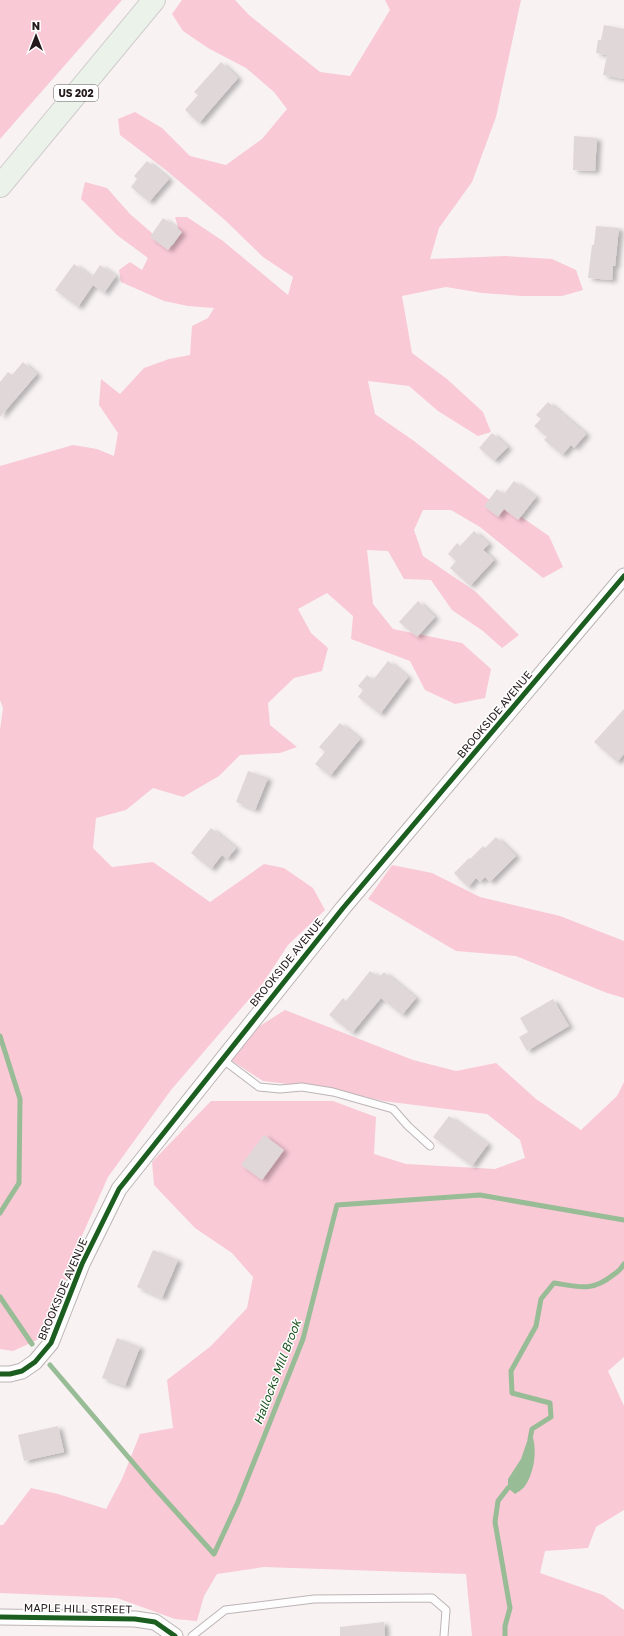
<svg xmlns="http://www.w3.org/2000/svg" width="624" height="1636" viewBox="0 0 624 1636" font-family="'Golos Text',sans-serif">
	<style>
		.forest { fill: #f9c9d6 }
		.water { fill: #98bc96 }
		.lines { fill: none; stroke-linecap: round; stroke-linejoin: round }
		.stream { stroke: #98bc96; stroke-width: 5 }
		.building { fill: #e0d7d9; filter: url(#shadow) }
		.service-casing { stroke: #bcb4b6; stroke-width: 9 }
		.minor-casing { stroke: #bcb4b6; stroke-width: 17 }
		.trunk-casing { stroke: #d1ccce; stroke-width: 24 }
		.service { stroke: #fefdfd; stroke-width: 7 }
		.minor { stroke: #fefdfd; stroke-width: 15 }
		.trunk { stroke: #eaf2e9; stroke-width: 22 }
		.cycleway-casing { stroke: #fff; stroke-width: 8 }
		.cycleway { stroke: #1b5e20; stroke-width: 5 }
		.labels { text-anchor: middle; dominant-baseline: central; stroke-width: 3; stroke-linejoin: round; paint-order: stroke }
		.shield { fill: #fff; stroke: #665f60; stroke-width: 1 }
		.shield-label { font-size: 10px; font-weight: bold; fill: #241a1c }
		.street-label { font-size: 11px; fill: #241a1c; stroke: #fff }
		.water-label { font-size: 12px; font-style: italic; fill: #19521b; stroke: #fff }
	</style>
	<defs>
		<filter id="shadow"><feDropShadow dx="4.5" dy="2.5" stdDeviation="2" flood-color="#0004"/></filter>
	</defs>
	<rect width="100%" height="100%" fill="#f8f2f3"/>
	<!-- forest -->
	<g class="forest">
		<path d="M 0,0 L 122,0 L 0,139 Z"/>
		<path d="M 182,0 L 235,0 L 249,15 L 320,72 L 350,76 L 390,10 L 385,0 L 521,0 L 496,117 L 472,182 L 439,228 L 430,259 L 506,256 L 552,259 L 576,270 L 583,290 L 562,296 L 522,296 L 482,293 L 446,287 L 402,296 L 412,353 L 447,379 L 483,412 L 491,432 L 478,436 L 438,411 L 409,386 L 368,381 L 375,414 L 414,441 L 487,498 L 520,516 L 549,536 L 563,567 L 543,578 L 480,527 L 451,510 L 423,510 L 414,530 L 423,556 L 476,592 L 519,635 L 502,648 L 483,631 L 452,610 L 431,580 L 404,579 L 388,551 L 367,550 L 373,604 L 393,629 L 462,643 L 491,669 L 485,698 L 455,704 L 425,690 L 410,661 L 351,639 L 353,616 L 327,593 L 298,609 L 311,633 L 328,648 L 322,671 L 294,678 L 268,703 L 270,725 L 297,747 L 280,753 L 240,755 L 219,776 L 183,797 L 153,788 L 126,810 L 96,818 L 93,848 L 112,867 L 153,862 L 210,902 L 264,864 L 284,868 L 313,888 L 325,910 L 288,945 L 263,983 L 171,1090 L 108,1177 L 81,1238 L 52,1318 L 37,1340 L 13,1351 L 0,1349 L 0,730 L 3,708 L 0,700 L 0,466 L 73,445 L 97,449 L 114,456 L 118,433 L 99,405 L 101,379 L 120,394 L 144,368 L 169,359 L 190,355 L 192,326 L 208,318 L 214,308 L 188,306 L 164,301 L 121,282 L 119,270 L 130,262 L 142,270 L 148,258 L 117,235 L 81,199 L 85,182 L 107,188 L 130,214 L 153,234 L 173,246 L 180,234 L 175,217 L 187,217 L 223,241 L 288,295 L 293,277 L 263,257 L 226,221 L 166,170 L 120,135 L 118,119 L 135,112 L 162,128 L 190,156 L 226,165 L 262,139 L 287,109 L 274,92 L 246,68 L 208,48 L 183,31 L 172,14 Z"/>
		<path d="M 392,865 L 432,873 L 480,897 L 560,916 L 624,941 L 624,998 L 607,993 L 516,956 L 456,951 L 368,899 Z"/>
		<path d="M 285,1010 L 413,1060 L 456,1071 L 496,1063 L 536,1099 L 581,1130 L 617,1096 L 624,1082 L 624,1357 L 608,1371 L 624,1406 L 624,1510 L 596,1527 L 588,1548 L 545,1551 L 540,1573 L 603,1595 L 624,1610 L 624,1636 L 472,1636 L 466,1574 L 264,1567 L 217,1574 L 204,1596 L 197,1621 L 175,1619 L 117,1598 L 0,1593 L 0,1525 L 3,1525 L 31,1488 L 58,1494 L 106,1509 L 122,1479 L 140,1434 L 173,1428 L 167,1380 L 211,1346 L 247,1308 L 253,1277 L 232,1253 L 195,1228 L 154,1185 L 152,1162 L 211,1101 L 333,1101 L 376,1117 L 374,1154 L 406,1164 L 495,1169 L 525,1158 L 520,1140 L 487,1114 L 383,1101 L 337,1090 L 263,1081 L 229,1059 L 255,1029 Z"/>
	</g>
	<!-- water -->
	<path class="water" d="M 533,1438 C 537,1452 534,1473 525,1486 C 523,1489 518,1492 515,1494 L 508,1488 L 508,1479 L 521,1459 L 528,1439 Z"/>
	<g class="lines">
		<!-- stream -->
		<g class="stream">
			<path d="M 0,1036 L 20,1099 L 19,1183 L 0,1213"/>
			<path d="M 0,1297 L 32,1344"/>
			<path d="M 50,1365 L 152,1485 L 214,1554 L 238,1502 L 303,1339 L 337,1205 L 480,1195 L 624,1220"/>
			<path d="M 530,1439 L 532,1429 L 551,1417 L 550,1403 L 512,1393 L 511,1371 L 536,1326 L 541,1299 L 554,1283 C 579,1287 592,1292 613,1275 C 618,1272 621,1269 624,1264"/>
			<path d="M 505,1636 L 505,1626 L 510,1608 L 495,1522 L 498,1501 L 508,1488"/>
		</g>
	</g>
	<!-- building -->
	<g class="building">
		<path d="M 604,25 L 624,29 L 624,79 L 603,75 L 607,55 L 596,53 L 598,40 L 601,40 Z"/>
		<path d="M 221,62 L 238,78 L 199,123 L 185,110 L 198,95 L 194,92 Z"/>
		<path d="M 574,136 L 597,138 L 595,171 L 573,170 Z"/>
		<path d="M 147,161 L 169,179 L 149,202 L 131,187 L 137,179 L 134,176 Z"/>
		<path d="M 163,218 L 182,232 L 168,250 L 150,237 Z"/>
		<path d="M 596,226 L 619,228 L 615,266 L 613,266 L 612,280 L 588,278 L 592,245 L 594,245 Z"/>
		<path d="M 74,264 L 92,277 L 100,265 L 116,276 L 104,293 L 93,285 L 78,307 L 55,290 Z"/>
		<path d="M 23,362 L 37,374 L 0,417 L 0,382 L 8,372 L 12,375 Z"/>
		<path d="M 548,402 L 586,434 L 574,448 L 571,445 L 562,455 L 544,440 L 547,437 L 534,426 L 541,419 L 536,415 Z"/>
		<path d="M 492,433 L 508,447 L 494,461 L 479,448 Z"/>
		<path d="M 514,481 L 536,497 L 518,520 L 504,509 L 498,517 L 484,506 L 497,489 L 504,494 Z"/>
		<path d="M 474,531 L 489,544 L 483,550 L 494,560 L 470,586 L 450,568 L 456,561 L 448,554 L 457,543 L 460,546 Z"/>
		<path d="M 418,601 L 435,617 L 417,637 L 399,622 Z"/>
		<path d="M 388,661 L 408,677 L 380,714 L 358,697 L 363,690 L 358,686 L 367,675 L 373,680 Z"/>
		<path d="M 624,709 L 624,754 L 617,762 L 594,742 Z"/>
		<path d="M 340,723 L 360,739 L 330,776 L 315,764 L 325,752 L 319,747 Z"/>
		<path d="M 248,771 L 268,778 L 255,810 L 236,802 Z"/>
		<path d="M 211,828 L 236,848 L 227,859 L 222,855 L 211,869 L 191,853 Z"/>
		<path d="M 496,837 L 516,856 L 490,882 L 485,877 L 480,882 L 476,878 L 468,887 L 454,873 L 469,858 L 470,859 L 483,846 L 485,848 Z"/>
		<path d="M 370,971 L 379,977 L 384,972 L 416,998 L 402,1015 L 381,998 L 352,1033 L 329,1015 L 343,998 L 346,1001 Z"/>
		<path d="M 553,999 L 569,1026 L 527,1051 L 519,1037 L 528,1032 L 520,1018 Z"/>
		<path d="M 449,1116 L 488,1144 L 472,1166 L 433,1137 Z"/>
		<path d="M 264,1135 L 284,1150 L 262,1180 L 241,1165 Z"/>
		<path d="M 153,1250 L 178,1260 L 162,1298 L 137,1287 Z"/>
		<path d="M 117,1338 L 140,1347 L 125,1386 L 102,1378 Z"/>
		<path d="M 58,1426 L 64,1452 L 24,1461 L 18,1435 Z"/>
		<path d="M 384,1622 L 385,1636 L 340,1636 L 340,1627 Z"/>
	</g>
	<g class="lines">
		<defs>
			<g id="service">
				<path d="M 222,1059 L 259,1087 L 280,1089 L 302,1087 L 333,1092 L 393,1109 L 408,1126 L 430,1146"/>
				<path d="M 192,1636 L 225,1610 L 314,1599 L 432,1598 L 446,1610 L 444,1636"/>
			</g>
			<g id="minor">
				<path d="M 0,1374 L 10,1374 L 22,1371 L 35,1362 L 51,1343 L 82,1264 L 119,1189 L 343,908 L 624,576"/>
				<path d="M 0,1617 L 135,1619 L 155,1622 L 175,1636"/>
			</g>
			<path id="trunk" d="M 0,186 L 154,0"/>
		</defs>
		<!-- service casing -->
		<use href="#service" class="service-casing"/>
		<!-- minor casing -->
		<use href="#minor" class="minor-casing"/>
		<!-- trunk casing -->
		<use href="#trunk" class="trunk-casing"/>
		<!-- service -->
		<use href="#service" class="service"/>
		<!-- minor -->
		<use href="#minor" class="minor"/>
		<!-- trunk -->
		<use href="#trunk" class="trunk"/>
		<defs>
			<g id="cycleway">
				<path d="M 0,1374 L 10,1374 L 22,1371 L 35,1362 L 51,1343 L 82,1264 L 119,1189 L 343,908 L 624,576"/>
				<path d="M 0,1617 L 135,1619 L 155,1622 L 175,1636"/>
			</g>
		</defs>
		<!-- cycleway casing -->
		<use href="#cycleway" class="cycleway-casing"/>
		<!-- cycleway -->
		<use href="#cycleway" class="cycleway"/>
	</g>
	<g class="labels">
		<!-- shield labels -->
		<rect class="shield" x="54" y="85" width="44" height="16" rx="3"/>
		<g class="shield-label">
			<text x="76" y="93">US 202</text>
		</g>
		<!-- street labels -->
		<g class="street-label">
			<text transform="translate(494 714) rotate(-50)">BROOKSIDE AVENUE</text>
			<text transform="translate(286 962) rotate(-51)">BROOKSIDE AVENUE</text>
			<text transform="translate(62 1289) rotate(-67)">BROOKSIDE AVENUE</text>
			<text transform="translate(78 1608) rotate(1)">MAPLE HILL STREET</text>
		</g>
		<!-- water labels -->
		<g class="water-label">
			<text transform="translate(277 1372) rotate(-69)">Hallocks Mill Brook</text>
		</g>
	</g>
	<!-- north arrow -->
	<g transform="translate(36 36)" stroke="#ffffff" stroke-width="3" paint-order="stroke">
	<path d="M0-3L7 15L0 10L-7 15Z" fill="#241a1c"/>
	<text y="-6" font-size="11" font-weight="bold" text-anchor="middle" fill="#241a1c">N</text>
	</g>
</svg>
